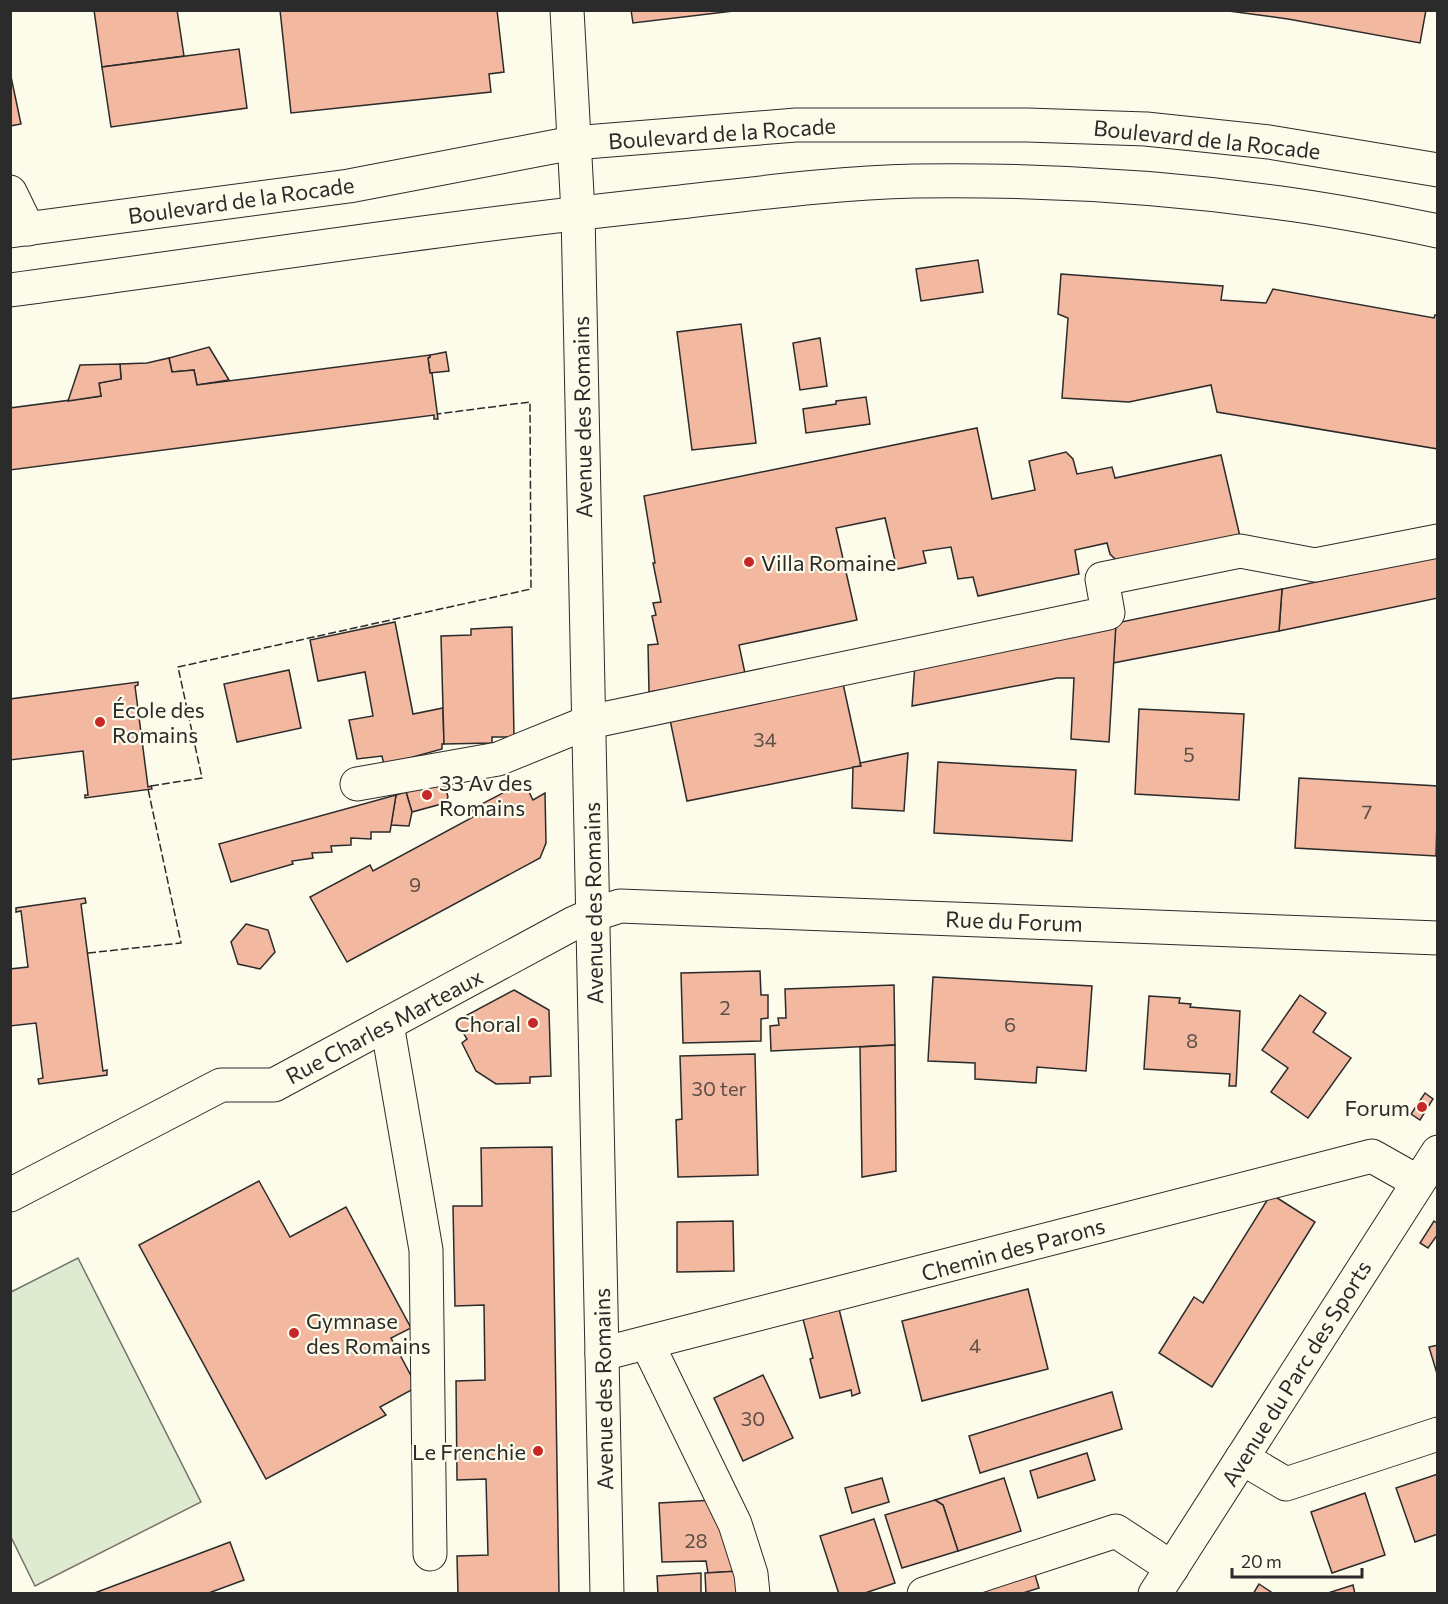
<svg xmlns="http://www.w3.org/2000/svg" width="1448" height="1604" viewBox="0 0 1448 1604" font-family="Commissioner,sans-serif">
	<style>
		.green { fill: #deebd1; stroke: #74746e; stroke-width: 1.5 }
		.building { fill: #f2b8a0; stroke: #2b2b2b; stroke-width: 1.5 }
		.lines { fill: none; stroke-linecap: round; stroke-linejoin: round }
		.minor-casing { stroke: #2b2b2b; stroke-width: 35 }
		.major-casing { stroke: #2b2b2b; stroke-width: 35 }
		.minor { stroke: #fdfbea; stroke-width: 33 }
		.major { stroke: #fdfbea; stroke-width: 33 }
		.fence { stroke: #2b2b2b; stroke-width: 1.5; stroke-dasharray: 8 3; stroke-linecap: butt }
		.poi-dot { fill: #c62828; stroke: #fdfbea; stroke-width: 2 }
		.labels { text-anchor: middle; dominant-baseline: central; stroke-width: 4.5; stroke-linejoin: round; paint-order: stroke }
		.number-label { font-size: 20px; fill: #5d4e48 }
		.street-label { font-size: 22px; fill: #2b2b2b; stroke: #fdfbea }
		.poi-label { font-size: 22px; fill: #2b2b2b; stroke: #fdfbea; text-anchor: start }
	</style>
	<rect width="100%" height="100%" fill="#fdfbea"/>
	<!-- green -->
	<path class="green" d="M 78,1258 L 201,1502 L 35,1586 L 11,1537 L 11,1292 Z"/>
	<!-- building -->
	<g class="building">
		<path d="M 94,10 L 177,10 L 184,56 L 102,67 Z"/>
		<path d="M 280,10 L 497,10 L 504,72 L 489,74 L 491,92 L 291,113 Z"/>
		<path d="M 631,10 L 742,10 L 633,23 Z"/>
		<path d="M 1221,10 L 1426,10 L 1420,43 L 1288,19 Z"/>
		<path d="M 239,49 L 247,108 L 111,127 L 102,67 Z"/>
		<path d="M 10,72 L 21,124 L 10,126 Z"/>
		<path d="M 978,260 L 983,292 L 921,301 L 916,269 Z"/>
		<path d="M 1061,274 L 1223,286 L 1221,300 L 1266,303 L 1273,289 L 1434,318 L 1435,315 L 1438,316 L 1438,449 L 1217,412 L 1211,385 L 1129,402 L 1062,398 L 1068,318 L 1058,314 Z"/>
		<path d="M 741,324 L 756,443 L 692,450 L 677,332 Z"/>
		<path d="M 820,338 L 827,386 L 800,390 L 793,343 Z"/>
		<path d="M 209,347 L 229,380 L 197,385 L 194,370 L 172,372 L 169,358 Z"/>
		<path d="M 446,352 L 449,371 L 430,373 L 428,358 L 430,357 L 430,355 Z"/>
		<path d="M 430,355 L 430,357 L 428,358 L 430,373 L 432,373 L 438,419 L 434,419 L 434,415 L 10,470 L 10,408 L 101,396 L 99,383 L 121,379 L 120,364 L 147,363 L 169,358 L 172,372 L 194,370 L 197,385 Z"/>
		<path d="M 120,364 L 121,379 L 99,383 L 101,396 L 68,401 L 80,365 Z"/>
		<path d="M 866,397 L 870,424 L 806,433 L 803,409 L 836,404 L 836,401 Z"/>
		<path d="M 977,428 L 992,499 L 1035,490 L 1029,461 L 1066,452 L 1073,459 L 1077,474 L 1112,467 L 1115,478 L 1221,455 L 1242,545 L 1117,561 L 1110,554 L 1107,543 L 1075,550 L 1079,574 L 978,596 L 973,577 L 958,579 L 951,547 L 923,551 L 926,563 L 897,569 L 885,518 L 836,528 L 857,620 L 739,645 L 746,678 L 661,696 L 660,690 L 649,692 L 648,645 L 658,644 L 652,616 L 656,615 L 653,603 L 661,602 L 653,563 L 655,563 L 644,496 Z"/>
		<path d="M 1438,557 L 1438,598 L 1279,631 L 1282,589 Z"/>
		<path d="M 1282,589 L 1279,631 L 1113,663 L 1116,623 Z"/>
		<path d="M 395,622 L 413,714 L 443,708 L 444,744 L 442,744 L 442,749 L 384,765 L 382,756 L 357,759 L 349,720 L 373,716 L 365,672 L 318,681 L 310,640 Z"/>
		<path d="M 1116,623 L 1109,742 L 1071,739 L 1074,678 L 1057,678 L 912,706 L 915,664 Z"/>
		<path d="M 512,627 L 514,737 L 492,737 L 492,743 L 444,744 L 441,636 L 471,635 L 471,629 Z"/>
		<path d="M 289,670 L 301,728 L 237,742 L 224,684 Z"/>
		<path d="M 842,679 L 861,766 L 687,801 L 669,715 Z"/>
		<path d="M 138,682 L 138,685 L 135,686 L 148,787 L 151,786 L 152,789 L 85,798 L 85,795 L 88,795 L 83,751 L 10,760 L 10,699 Z"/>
		<path d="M 1139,709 L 1244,714 L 1239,800 L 1135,794 Z"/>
		<path d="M 908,753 L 904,811 L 852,808 L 853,767 L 861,766 L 860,763 Z"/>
		<path d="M 938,762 L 1076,770 L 1072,841 L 934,833 Z"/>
		<path d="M 1299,778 L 1438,786 L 1436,856 L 1295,848 Z"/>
		<path d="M 444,782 L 448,797 L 445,803 L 412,812 L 406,792 Z"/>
		<path d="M 524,782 L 533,800 L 545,793 L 546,843 L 540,858 L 347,962 L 310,897 L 370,865 L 373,871 L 475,816 L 472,809 Z"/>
		<path d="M 406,792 L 412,812 L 409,826 L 391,825 L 396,795 Z"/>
		<path d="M 396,795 L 390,832 L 371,832 L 371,839 L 351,838 L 351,845 L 331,846 L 332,852 L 312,853 L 313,858 L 292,861 L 293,864 L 231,882 L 219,844 Z"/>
		<path d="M 85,898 L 86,903 L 81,904 L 103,1071 L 107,1070 L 107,1075 L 39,1084 L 38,1079 L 43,1078 L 36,1023 L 10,1026 L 10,969 L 28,967 L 21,911 L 16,912 L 16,908 Z"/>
		<path d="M 246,924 L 268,930 L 275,952 L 260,969 L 238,964 L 231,942 Z"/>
		<path d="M 760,971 L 761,995 L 768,995 L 768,1018 L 761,1019 L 761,1041 L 683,1043 L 681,973 Z"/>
		<path d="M 933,977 L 1092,986 L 1086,1071 L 1037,1067 L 1036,1083 L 975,1079 L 975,1063 L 928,1061 Z"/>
		<path d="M 894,985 L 895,1045 L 771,1051 L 770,1026 L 779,1025 L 778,1018 L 786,1018 L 785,989 Z"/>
		<path d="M 514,990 L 549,1010 L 551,1076 L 530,1077 L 530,1083 L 496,1084 L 476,1071 L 462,1043 L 467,1039 L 456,1021 Z"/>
		<path d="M 1300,995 L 1326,1013 L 1313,1032 L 1351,1058 L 1308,1118 L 1271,1092 L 1288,1068 L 1262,1050 Z"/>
		<path d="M 1149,996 L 1180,998 L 1179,1003 L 1191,1004 L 1190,1007 L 1240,1011 L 1236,1086 L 1229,1086 L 1230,1074 L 1144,1069 Z"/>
		<path d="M 895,1045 L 896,1171 L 862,1177 L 860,1047 Z"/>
		<path d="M 755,1054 L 758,1175 L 678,1177 L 676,1120 L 682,1119 L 680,1056 Z"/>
		<path d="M 1425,1093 L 1433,1099 L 1420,1120 L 1411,1114 Z"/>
		<path d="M 552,1147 L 559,1594 L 458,1594 L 457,1556 L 488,1555 L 486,1479 L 457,1480 L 456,1381 L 485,1380 L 484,1305 L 455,1306 L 453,1206 L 482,1206 L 481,1148 Z"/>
		<path d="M 259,1181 L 290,1237 L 346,1207 L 411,1328 L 391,1338 L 417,1387 L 380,1407 L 386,1415 L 266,1479 L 139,1245 Z"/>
		<path d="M 1271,1194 L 1315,1222 L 1212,1387 L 1159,1353 L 1194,1297 L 1203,1303 Z"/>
		<path d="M 733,1221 L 734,1271 L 677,1272 L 677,1222 Z"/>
		<path d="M 1434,1221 L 1438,1224 L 1438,1234 L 1428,1248 L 1420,1243 Z"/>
		<path d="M 1028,1289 L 1048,1369 L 922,1401 L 902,1321 Z"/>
		<path d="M 839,1309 L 860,1393 L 852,1396 L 851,1390 L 820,1398 L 810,1359 L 813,1358 L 803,1319 Z"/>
		<path d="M 1438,1345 L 1438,1377 L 1429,1347 Z"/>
		<path d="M 763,1375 L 793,1438 L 743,1461 L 714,1398 Z"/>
		<path d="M 1112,1392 L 1122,1429 L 980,1473 L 969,1436 Z"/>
		<path d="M 1087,1453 L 1095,1480 L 1038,1498 L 1030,1471 Z"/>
		<path d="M 1438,1474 L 1438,1534 L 1415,1542 L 1396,1488 Z"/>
		<path d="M 882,1478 L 889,1502 L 852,1513 L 845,1488 Z"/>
		<path d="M 1004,1478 L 1021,1531 L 958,1551 L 943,1505 L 935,1500 Z"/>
		<path d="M 1365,1493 L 1385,1555 L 1332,1573 L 1311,1512 Z"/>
		<path d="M 714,1500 L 739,1571 L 708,1573 L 706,1561 L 662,1562 L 659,1503 Z"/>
		<path d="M 935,1500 L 943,1505 L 958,1551 L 902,1568 L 885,1515 Z"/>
		<path d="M 874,1519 L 895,1583 L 862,1594 L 839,1594 L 820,1536 Z"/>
		<path d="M 230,1542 L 244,1580 L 206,1594 L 92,1594 Z"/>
		<path d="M 1033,1568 L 1039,1588 L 1020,1594 L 974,1594 Z"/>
		<path d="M 739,1571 L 740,1594 L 706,1594 L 705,1573 Z"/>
		<path d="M 701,1573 L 701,1594 L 658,1594 L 657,1576 Z"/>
		<path d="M 1259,1584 L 1274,1594 L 1253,1594 Z"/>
		<path d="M 1353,1585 L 1355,1594 L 1325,1594 Z"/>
	</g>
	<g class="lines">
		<defs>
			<g id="minor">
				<path d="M 567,10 L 578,213 L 607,1594"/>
				<path d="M 10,192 L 28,229"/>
				<path d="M 357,784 L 498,759 L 589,722 L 1108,613 L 1102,579 L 1240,551 L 1315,565 L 1438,541"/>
				<path d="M 387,1024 L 426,1250 L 430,1554"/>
				<path d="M 10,1195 L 221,1085 L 274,1085 L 574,923 L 592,915 L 620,906 L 1438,938"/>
				<path d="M 647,1343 L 735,1524 L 751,1574 L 753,1594"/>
				<path d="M 602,1354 L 1372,1156 L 1418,1182"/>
				<path d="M 1242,1458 L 1286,1484 L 1438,1434"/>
				<path d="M 924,1594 L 1116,1531 L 1172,1568"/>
				<path d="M 1155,1594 L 1438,1152"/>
			</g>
			<g id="major">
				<path d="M 10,231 L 349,186 L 573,143 L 796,125 L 1027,125 L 1146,129 L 1269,142 L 1438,170"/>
				<path d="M 10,290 C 227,261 444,227 662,204 C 746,195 830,183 914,181 C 1041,179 1170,187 1295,205 C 1343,212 1390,221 1438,231"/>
			</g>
		</defs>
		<!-- minor casing -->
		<use href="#minor" class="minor-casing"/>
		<!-- major casing -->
		<use href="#major" class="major-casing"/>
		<!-- minor -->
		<use href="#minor" class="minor"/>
		<!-- major -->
		<use href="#major" class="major"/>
		<!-- fence -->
		<g class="fence">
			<path d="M 151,786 L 202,778 L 178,667 L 531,589 L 530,402 L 437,414"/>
			<path d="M 88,953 L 181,943 L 148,789"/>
		</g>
	</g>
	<!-- markers -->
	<g class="poi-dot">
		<circle cx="749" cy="562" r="6"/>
		<circle cx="100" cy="722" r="6"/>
		<circle cx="427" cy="795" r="6"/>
		<circle cx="533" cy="1023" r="6"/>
		<circle cx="1422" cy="1107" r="6"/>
		<circle cx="294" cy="1333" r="6"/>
		<circle cx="538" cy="1451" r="6"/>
	</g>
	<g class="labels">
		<!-- number labels -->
		<g class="number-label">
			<text x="765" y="739">34</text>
			<text x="1189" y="754">5</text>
			<text x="1367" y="811">7</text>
			<text x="415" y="884">9</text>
			<text x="725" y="1007">2</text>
			<text x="1010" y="1024">6</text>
			<text x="1192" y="1040">8</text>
			<text x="719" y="1088">30 ter</text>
			<text x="975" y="1345">4</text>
			<text x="753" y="1418">30</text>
			<text x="696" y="1540">28</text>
		</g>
		<!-- street labels -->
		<g class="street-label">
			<text transform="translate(722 133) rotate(-4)">Boulevard de la Rocade</text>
			<text transform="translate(1207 139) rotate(6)">Boulevard de la Rocade</text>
			<text transform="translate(241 200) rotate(-8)">Boulevard de la Rocade</text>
			<text transform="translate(582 417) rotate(-91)">Avenue des Romains</text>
			<text transform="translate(593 903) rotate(-91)">Avenue des Romains</text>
			<text transform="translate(1014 921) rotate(2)">Rue du Forum</text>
			<text transform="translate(384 1026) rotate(-28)">Rue Charles Marteaux</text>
			<text transform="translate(1013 1249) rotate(-15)">Chemin des Parons</text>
			<text transform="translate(1296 1373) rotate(-58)">Avenue du Parc des Sports</text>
			<text transform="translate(603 1389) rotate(-91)">Avenue des Romains</text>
		</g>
		<!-- poi labels -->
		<g class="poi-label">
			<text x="761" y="562">Villa Romaine</text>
			<text x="112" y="709">École des<tspan x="112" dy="25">Romains</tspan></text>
			<text x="439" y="782">33 Av des<tspan x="439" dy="25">Romains</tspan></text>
			<text x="521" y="1023" text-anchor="end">Choral</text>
			<text x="1410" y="1107" text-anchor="end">Forum</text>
			<text x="306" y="1320">Gymnase<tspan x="306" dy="25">des Romains</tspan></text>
			<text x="526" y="1451" text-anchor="end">Le Frenchie</text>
		</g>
	</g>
	<!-- border -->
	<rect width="1448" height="1604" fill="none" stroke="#2b2b2b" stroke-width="24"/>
	<!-- scale -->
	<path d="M1232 1568v9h130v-9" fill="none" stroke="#2b2b2b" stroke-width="3"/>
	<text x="1241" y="1568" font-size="18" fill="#2b2b2b" stroke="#fdfbea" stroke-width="4.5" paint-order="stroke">20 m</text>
</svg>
